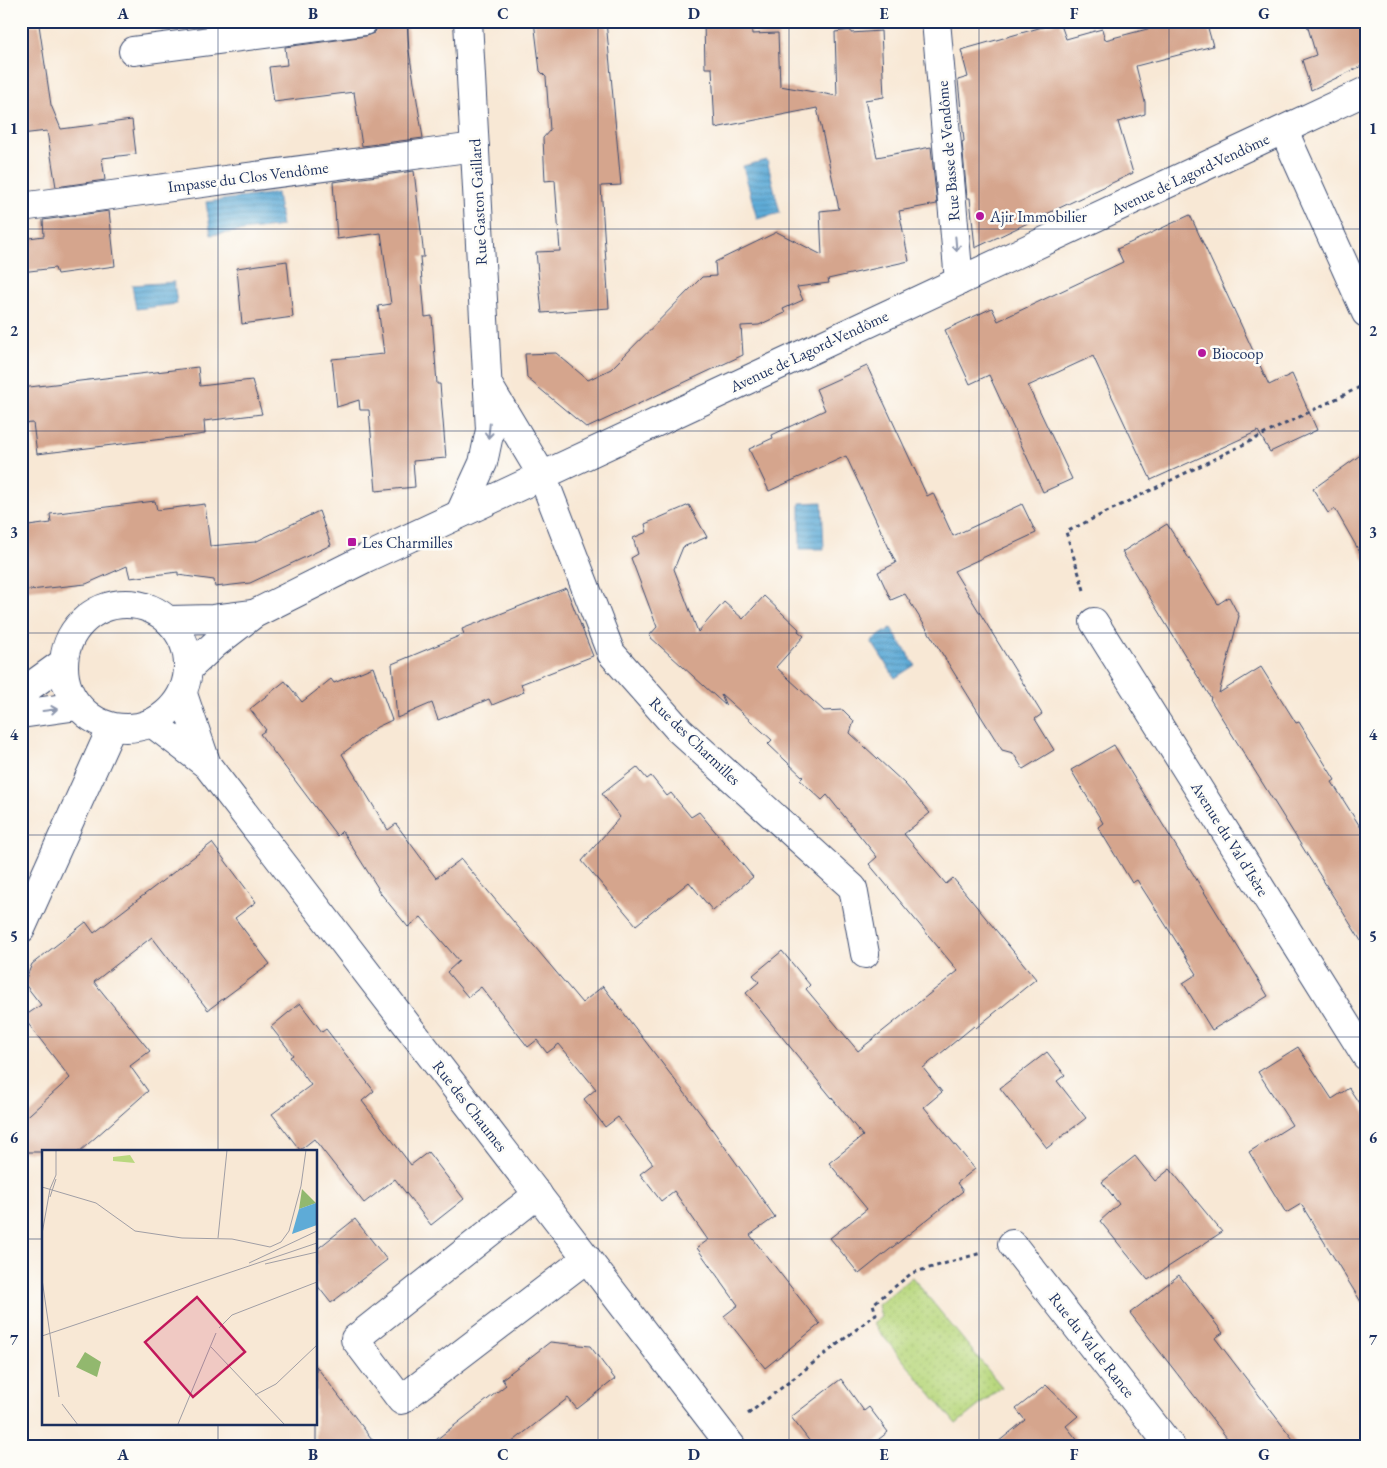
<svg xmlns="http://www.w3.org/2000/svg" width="1387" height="1468" viewBox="0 0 1387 1468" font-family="'EB Garamond',serif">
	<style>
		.grass { fill: url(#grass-dots); stroke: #6a846e }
		.water { fill: url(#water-rules); stroke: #3c6d9a }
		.building { fill: #d5a58d }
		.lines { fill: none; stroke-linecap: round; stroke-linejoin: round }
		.minor-casing { stroke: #3c4b70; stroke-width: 30 }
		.path { stroke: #3c4b70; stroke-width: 3; stroke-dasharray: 4 4; stroke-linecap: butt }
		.minor { stroke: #fff; stroke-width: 28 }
		.oneway { stroke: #8d97ae }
		.grid { fill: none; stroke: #1b2f5e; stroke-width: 1; stroke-opacity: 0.55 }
		.poi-dot { fill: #b5179e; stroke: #fdfcf7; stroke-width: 2 }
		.labels { text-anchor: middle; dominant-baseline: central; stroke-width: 5; stroke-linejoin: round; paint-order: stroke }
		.street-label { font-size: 16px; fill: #1b2f5e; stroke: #fdfcf7 }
		.poi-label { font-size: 16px; fill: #1b2f5e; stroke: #fdfcf7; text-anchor: start }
		.inset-road { fill: none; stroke: #a09ea5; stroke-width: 1 }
		.view { fill: #c2185b; fill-opacity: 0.15; stroke: #c2185b; stroke-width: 2.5 }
		.inset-edge { fill: none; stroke: #1b2f5e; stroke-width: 2.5 }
		.neatline { fill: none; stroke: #1b2f5e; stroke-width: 2 }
		.grid-label { font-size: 16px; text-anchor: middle; font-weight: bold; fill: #1b2f5e }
	</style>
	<defs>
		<pattern id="grass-dots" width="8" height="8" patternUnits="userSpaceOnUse" patternTransform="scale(1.25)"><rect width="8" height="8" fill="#b9d87f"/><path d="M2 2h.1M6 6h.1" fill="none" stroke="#9eba70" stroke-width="1.8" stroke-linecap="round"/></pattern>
		<pattern id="water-rules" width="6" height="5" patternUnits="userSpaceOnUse" patternTransform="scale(1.25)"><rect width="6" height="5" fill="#5eabd7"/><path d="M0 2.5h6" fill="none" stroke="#4d8cb2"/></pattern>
	</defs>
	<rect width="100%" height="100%" fill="#fdfcf7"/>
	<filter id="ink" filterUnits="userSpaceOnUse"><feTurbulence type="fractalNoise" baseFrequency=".02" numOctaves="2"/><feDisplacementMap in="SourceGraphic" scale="10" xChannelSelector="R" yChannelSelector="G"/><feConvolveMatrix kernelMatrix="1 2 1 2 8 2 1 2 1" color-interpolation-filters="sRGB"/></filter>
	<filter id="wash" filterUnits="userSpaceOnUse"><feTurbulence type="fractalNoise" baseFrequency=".0096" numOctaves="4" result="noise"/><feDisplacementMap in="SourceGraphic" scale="20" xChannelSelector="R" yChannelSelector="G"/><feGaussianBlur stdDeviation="1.12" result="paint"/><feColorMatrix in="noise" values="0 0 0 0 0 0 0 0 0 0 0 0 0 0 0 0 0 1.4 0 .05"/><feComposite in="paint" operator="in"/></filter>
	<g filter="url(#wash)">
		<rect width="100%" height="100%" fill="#f8e8d5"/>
		<!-- grass -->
		<path class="grass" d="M 912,1277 L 1002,1387 L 956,1424 L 873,1324 L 881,1317 L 878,1305 Z"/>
		<!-- water -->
		<g class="water">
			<path d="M 767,160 L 780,213 L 757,219 L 743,166 Z"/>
			<path d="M 277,193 L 282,226 L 211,235 L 206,202 Z"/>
			<path d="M 174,282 L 177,304 L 136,309 L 132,285 Z"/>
			<path d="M 822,502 L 824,549 L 800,549 L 800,503 Z"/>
			<path d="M 891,628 L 915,665 L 895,678 L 871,641 Z"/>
		</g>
		<g id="blocks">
			<!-- building -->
			<g class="building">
				<path d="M 379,21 L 407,21 L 409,51 L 423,138 L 362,146 L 354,92 L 274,102 L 269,67 L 287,65 L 285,47 L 366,36 L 374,33 L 378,27 Z"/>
				<path d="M 534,21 L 606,21 L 621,185 L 601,186 L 609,308 L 542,313 L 536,252 L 560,251 L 555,180 L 545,181 L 543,138 L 550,130 L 546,77 L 540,71 Z"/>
				<path d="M 704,21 L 751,21 L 752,34 L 778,33 L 780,86 L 837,96 L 835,32 L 851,30 L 851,33 L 881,31 L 884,97 L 865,100 L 877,157 L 931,147 L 937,204 L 899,211 L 909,261 L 828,279 L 829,283 L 797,287 L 803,300 L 783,309 L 785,313 L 759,325 L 741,326 L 743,355 L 587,428 L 527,378 L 525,354 L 556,353 L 588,380 L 611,369 L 702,277 L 716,276 L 715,262 L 777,232 L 822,255 L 820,211 L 839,209 L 817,108 L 715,128 L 712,68 L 705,68 Z"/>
				<path d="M 1178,21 L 1206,21 L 1213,46 L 1136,66 L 1145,102 L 1145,114 L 1118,122 L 1133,173 L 975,248 L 970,198 L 967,198 L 962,142 L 964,141 L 958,80 L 968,77 L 961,50 L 1060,22 L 1066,39 L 1102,29 L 1105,40 Z"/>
				<path d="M 1306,21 L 1366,21 L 1366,64 L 1311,90 L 1302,60 L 1316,55 Z"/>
				<path d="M 39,25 L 51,105 L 61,129 L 132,120 L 136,154 L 102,158 L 105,180 L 56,187 L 47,131 L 21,134 L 21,26 Z"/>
				<path d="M 414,171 L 424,257 L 420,257 L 425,317 L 432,316 L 437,384 L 440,384 L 446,458 L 413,461 L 415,487 L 376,491 L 369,410 L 360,410 L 359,400 L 337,407 L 332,359 L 384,354 L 378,306 L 391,304 L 381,233 L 337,239 L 333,182 Z"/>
				<path d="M 109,211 L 115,266 L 57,274 L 55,268 L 21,272 L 21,239 L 44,236 L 43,220 Z"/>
				<path d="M 1190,215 L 1269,385 L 1292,374 L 1317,430 L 1270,452 L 1258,431 L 1151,480 L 1093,356 L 1028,386 L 1072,479 L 1043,492 L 989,375 L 970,384 L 945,330 L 992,308 L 998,321 L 1123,262 L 1117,249 Z"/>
				<path d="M 287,261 L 293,317 L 242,324 L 237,268 Z"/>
				<path d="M 867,366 L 927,496 L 933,493 L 953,536 L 1022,504 L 1036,533 L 954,571 L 1042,714 L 1035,719 L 1054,750 L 1023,769 L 1013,753 L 1002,750 L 905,594 L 891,600 L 878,572 L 896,563 L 846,456 L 769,491 L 749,449 L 773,438 L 772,435 L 825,410 L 816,389 Z"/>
				<path d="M 198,367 L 200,386 L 252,380 L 262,414 L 204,421 L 205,434 L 37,454 L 33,423 L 21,424 L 21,388 Z"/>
				<path d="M 1366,451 L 1366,563 L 1335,509 L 1328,513 L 1313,489 Z"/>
				<path d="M 155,501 L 157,510 L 205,504 L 210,546 L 255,542 L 319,511 L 331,545 L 250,583 L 215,587 L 214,580 L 178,575 L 178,572 L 130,578 L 127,566 L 86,584 L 21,591 L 21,527 L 51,523 L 50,514 Z"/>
				<path d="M 689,505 L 707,537 L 683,547 L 674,569 L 698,632 L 724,602 L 743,619 L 764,596 L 799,629 L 798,631 L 804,636 L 776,667 L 824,711 L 843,710 L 854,721 L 850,733 L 905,784 L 930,813 L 904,834 L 946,884 L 953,878 L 1036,979 L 976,1028 L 974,1026 L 923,1068 L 942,1092 L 924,1107 L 975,1169 L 957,1183 L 963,1191 L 859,1274 L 830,1238 L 867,1209 L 829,1163 L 863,1136 L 746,993 L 759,982 L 753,975 L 782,951 L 810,985 L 806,989 L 858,1051 L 958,971 L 869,864 L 877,857 L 827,795 L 822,800 L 800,780 L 803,777 L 768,744 L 772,740 L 721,694 L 726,706 L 649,636 L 657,627 L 631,558 L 638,554 L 633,538 L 647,532 L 645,524 Z"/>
				<path d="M 1167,524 L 1218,604 L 1229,597 L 1239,616 L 1219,693 L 1261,667 L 1296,723 L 1299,722 L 1335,780 L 1332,782 L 1366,836 L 1366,949 L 1210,699 L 1211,698 L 1122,552 Z"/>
				<path d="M 566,588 L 593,656 L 521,684 L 524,692 L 492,705 L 489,699 L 438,720 L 432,703 L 397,718 L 392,664 L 464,634 L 462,629 Z"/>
				<path d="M 373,667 L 392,720 L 377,727 L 342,754 L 388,830 L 396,824 L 436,878 L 461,859 L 582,1003 L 603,986 L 704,1118 L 775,1217 L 750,1235 L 820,1324 L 765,1368 L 724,1316 L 738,1305 L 697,1248 L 708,1240 L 674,1191 L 661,1201 L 640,1174 L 653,1164 L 618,1117 L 605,1127 L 584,1099 L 596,1089 L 559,1044 L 547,1053 L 537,1040 L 528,1047 L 481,987 L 468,997 L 447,972 L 459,961 L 421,917 L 408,927 L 377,889 L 378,888 L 342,831 L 337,836 L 260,734 L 266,730 L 250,709 L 285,681 L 302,702 L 331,679 L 334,683 Z"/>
				<path d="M 1114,745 L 1268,996 L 1212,1030 L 1183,983 L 1197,974 L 1137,880 L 1132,883 L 1098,827 L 1103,823 L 1071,770 Z"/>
				<path d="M 637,767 L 647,779 L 651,776 L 667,796 L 671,793 L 691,817 L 699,812 L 753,877 L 713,911 L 689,882 L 636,925 L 582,861 L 620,817 L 602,794 Z"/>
				<path d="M 212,843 L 256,902 L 235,918 L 270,964 L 208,1010 L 152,937 L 94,982 L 150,1051 L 130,1066 L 148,1091 L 79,1152 L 21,1152 L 21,1122 L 70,1078 L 23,1017 L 41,1005 L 24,983 L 32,964 L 86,922 L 94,933 Z"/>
				<path d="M 300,1003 L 322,1032 L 326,1029 L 374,1091 L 362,1101 L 411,1165 L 428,1152 L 464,1199 L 431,1225 L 395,1179 L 364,1203 L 314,1139 L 300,1150 L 272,1114 L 311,1085 L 290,1057 L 293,1055 L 271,1027 Z"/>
				<path d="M 1298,1047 L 1332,1099 L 1349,1088 L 1366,1114 L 1366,1310 L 1301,1204 L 1286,1213 L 1249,1152 L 1292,1125 L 1258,1072 Z"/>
				<path d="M 1047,1052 L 1065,1075 L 1057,1081 L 1086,1118 L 1047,1148 L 1000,1088 Z"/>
				<path d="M 1135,1156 L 1155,1181 L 1170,1169 L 1222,1232 L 1148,1280 L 1100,1221 L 1119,1204 L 1102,1182 Z"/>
				<path d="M 355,1219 L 387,1260 L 331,1303 L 316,1284 L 316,1250 Z"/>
				<path d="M 1179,1275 L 1223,1333 L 1215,1338 L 1299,1447 L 1234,1447 L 1130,1313 Z"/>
				<path d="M 550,1342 L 590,1346 L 615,1379 L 577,1409 L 568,1398 L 506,1447 L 427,1447 L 506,1385 L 502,1379 Z"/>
				<path d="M 316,1366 L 378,1447 L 316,1447 Z"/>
				<path d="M 841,1379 L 864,1411 L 869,1407 L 888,1432 L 869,1447 L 814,1447 L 791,1417 Z"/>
				<path d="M 1046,1385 L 1078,1416 L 1066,1426 L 1083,1447 L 992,1447 L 1025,1420 L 1016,1409 Z"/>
			</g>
		</g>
	</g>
	<g filter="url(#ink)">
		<use href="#blocks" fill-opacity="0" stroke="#3c4b70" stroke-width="1"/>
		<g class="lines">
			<defs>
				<g id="minor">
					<path d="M 936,21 L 959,281"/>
					<path d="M 133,51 L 364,21"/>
					<path d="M 1284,131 L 1366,313"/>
					<path d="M 21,207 L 475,147"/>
					<path d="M 487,383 L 542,475 L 611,653 L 679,730 L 853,888 L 865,954"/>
					<path d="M 460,513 L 483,463 L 490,430 L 468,21"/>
					<circle cx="126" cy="666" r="62"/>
					<path d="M 169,620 L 213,619 L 253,614"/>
					<path d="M 1094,622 L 1366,1056"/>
					<path d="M 189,668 L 215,644 L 254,614 L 366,558 L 1366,91"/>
					<path d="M 21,693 L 64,662"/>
					<path d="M 183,694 L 207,765"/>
					<path d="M 21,714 L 78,706"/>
					<path d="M 152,723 L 207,765 L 732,1447"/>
					<path d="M 21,929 L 112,727"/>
					<path d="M 538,1194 L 355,1339 L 401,1400 L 587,1258"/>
					<path d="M 1012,1244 L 1171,1447"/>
				</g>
			</defs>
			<!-- minor casing -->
			<use href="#minor" class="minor-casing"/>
			<!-- path -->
			<g class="path">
				<path d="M 1084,590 L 1066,532 L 1366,384"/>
				<path d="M 748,1414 L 876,1314 L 873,1304 L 912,1273 L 981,1253"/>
			</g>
			<!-- minor -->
			<use href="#minor" class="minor"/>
		</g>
		<!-- one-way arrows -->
		<defs><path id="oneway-shaft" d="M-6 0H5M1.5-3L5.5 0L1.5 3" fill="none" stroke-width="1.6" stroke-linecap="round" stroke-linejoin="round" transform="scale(1.25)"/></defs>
		<g class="oneway">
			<use href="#oneway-shaft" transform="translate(956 244) rotate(85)"/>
			<use href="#oneway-shaft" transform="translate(489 431) rotate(96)"/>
			<use href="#oneway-shaft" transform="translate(50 710) rotate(-7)"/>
		</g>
	</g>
	<!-- grid -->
	<path class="grid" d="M 218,21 L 218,1152M 408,21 L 408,1447M 598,21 L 598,1447M 789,21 L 789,1447M 979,21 L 979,1447M 1169,21 L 1169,1447M 21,229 L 1366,229M 21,431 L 1366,431M 21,633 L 1366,633M 21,835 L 1366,835M 21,1037 L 1366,1037M 21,1239 L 44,1239M 316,1239 L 1366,1239M 218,1424 L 218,1447"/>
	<!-- markers -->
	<g class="poi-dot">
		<circle cx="980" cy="216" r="5"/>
		<circle cx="1202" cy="353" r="5"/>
		<rect x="347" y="537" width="10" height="10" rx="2.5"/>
	</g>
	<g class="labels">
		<!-- street labels -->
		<g class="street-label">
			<text transform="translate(948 151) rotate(-95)">Rue Basse de Vendôme</text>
			<text transform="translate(1190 174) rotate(-25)">Avenue de Lagord-Vendôme</text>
			<text transform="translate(248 177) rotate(-7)">Impasse du Clos Vendôme</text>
			<text transform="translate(478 202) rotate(-93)">Rue Gaston Gaillard</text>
			<text transform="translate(809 351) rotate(-25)">Avenue de Lagord-Vendôme</text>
			<text transform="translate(695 741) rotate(44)">Rue des Charmilles</text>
			<text transform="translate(1230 839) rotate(58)">Avenue du Val d'Isère</text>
			<text transform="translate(470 1106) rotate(52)">Rue des Chaumes</text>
			<text transform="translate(1092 1345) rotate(52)">Rue du Val de Rance</text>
		</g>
		<!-- poi labels -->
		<g class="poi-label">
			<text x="990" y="216">Ajir Immobilier</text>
			<text x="1212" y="353">Biocoop</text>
			<text x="362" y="542">Les Charmilles</text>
		</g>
	</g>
	<!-- overview -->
	<g transform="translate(42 1150)">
		<rect width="275" height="275" fill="#f8e8d5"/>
		<path d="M 88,5 L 93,13 L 71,11 L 71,7 Z" fill="#b9d87f"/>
		<path d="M 260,39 L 274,53 L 257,59 ZM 43,202 L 59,212 L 55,227 L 34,217 Z" fill="#92b86e"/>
		<path d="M 274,53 L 275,75 L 250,84 L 257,59 Z" fill="#5eabd7"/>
		<path class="inset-road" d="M 0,37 L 54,53 L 93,81 L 140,88 L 190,89 L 228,97 L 239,92 L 247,81 L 259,36 L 264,0M 8,47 L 14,29M 0,84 L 8,39 L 14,25 L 14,0M 176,88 L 185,0M 207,113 L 275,81M 223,114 L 275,102M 0,129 L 17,247M 177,178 L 190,165 L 275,132M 0,186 L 275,93M 169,197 L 243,275M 213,245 L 234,234 L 275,195M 20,254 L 36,275M 136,274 L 174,183"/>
		<path class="view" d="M 155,147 L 203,202 L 151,247 L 103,192 Z"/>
		<rect width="275" height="275" class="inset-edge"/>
	</g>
	<!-- margin -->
	<rect width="1387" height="1468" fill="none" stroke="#fdfcf7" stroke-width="55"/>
	<rect x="28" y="28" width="1332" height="1412" class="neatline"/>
	<g class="grid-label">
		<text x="123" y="19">A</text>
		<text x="313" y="19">B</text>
		<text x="503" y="19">C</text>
		<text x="694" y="19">D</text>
		<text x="884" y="19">E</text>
		<text x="1074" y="19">F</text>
		<text x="1264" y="19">G</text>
		<text x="14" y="134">1</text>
		<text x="1373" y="134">1</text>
		<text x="14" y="336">2</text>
		<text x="1373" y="336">2</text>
		<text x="14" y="538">3</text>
		<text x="1373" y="538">3</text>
		<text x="14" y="740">4</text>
		<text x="1373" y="740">4</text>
		<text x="14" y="942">5</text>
		<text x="1373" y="942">5</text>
		<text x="14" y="1143">6</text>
		<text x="1373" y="1143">6</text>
		<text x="14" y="1345">7</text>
		<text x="1373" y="1345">7</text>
		<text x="123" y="1460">A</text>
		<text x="313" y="1460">B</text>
		<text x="503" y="1460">C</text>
		<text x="694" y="1460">D</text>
		<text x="884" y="1460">E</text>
		<text x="1074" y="1460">F</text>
		<text x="1264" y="1460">G</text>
	</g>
</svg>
